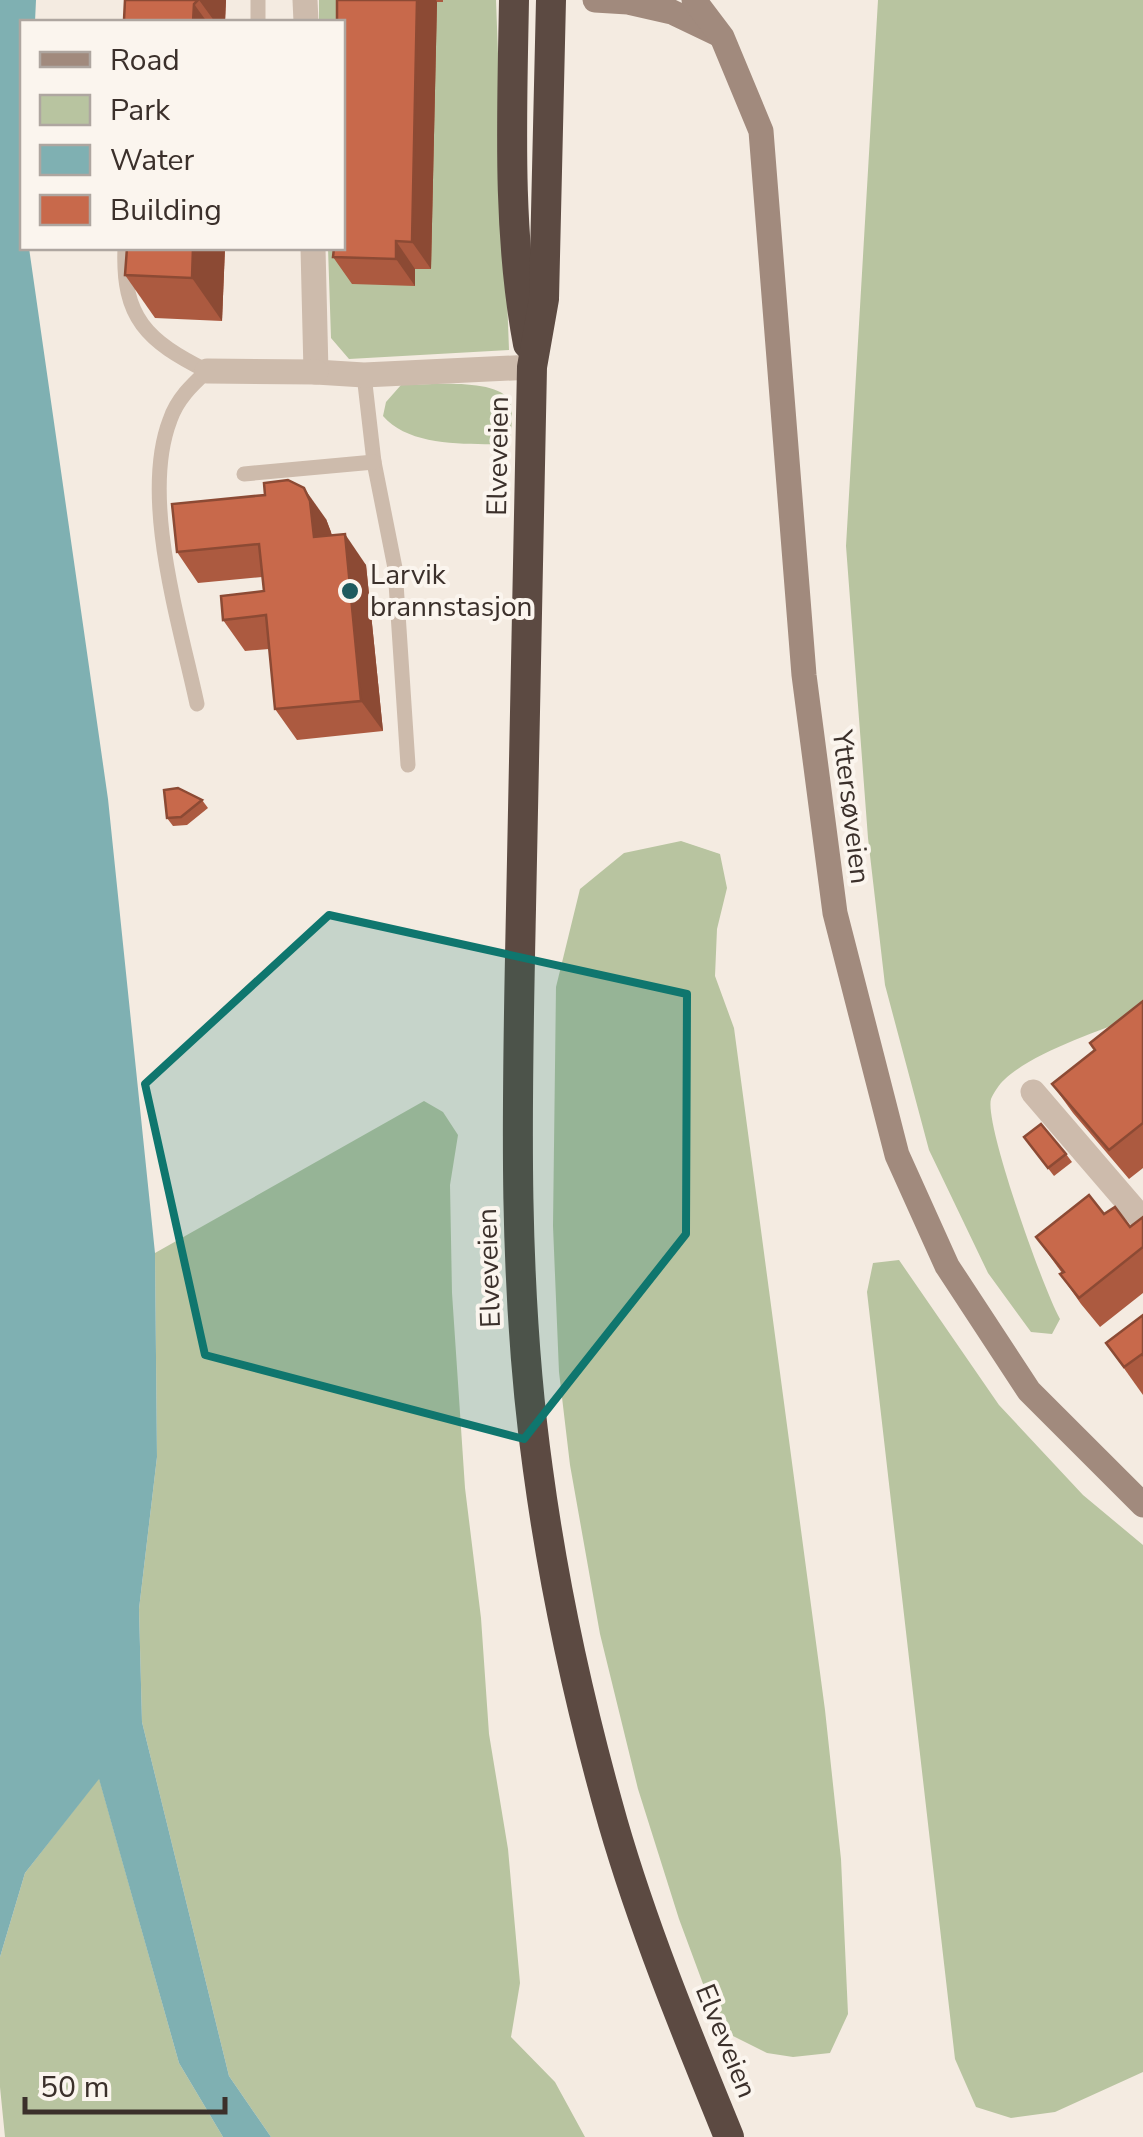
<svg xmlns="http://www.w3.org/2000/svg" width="1143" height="2137" viewBox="0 0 1143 2137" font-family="'Nunito Sans',sans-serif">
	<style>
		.green { fill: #b8c4a0 }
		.water { fill: #7fb0b2 }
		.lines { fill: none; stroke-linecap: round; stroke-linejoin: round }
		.lane { stroke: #cdbbac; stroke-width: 15 }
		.street { stroke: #cdbbac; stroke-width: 25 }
		.secondary { stroke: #a18a7d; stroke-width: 25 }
		.highway { stroke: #5c4a42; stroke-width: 30 }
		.wall { fill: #ac5a40 }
		.shaded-wall { fill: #8c4a34 }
		.building { fill: #c8694b; stroke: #8c4a34; stroke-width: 2.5 }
		.marked { fill: #0f766e; fill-opacity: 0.2; stroke: #0f766e; stroke-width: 8; stroke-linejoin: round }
		.poi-dot { fill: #1f5a5e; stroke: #fbf5ee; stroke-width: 4 }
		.labels { text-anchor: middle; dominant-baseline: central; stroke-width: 8; stroke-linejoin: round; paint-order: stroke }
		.street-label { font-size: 28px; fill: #3b302b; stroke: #fbf5ee }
		.poi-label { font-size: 28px; fill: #3b302b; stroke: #fbf5ee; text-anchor: start }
	</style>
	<rect width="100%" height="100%" fill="#f4ebe1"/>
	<!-- green -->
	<g class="green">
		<path d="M 319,0 L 496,0 L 509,350 L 349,359 L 331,338 L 328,248 L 342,248 L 342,22 L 319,22 Z"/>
		<path d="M 878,0 L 1143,0 L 1143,1013 C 1104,1030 1034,1051 1004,1080 C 1000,1083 993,1094 991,1099 C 984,1124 1044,1291 1060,1319 L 1052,1334 L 1031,1332 L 988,1273 L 929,1150 L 885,985 L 868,838 L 846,546 Z"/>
		<path d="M 401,385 C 424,385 506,376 511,405 C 513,417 511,432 510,444 C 472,444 410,448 383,416 L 386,402 Z"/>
		<path d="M 681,841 L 720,854 L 727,888 L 717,929 L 715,976 L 734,1028 L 825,1710 L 841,1859 L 848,2014 L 830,2053 L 793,2057 L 767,2053 L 733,2036 L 709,2000 L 679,1919 L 638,1789 L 600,1634 L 570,1465 L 559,1372 L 553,1226 L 556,987 L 580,889 L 624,853 Z"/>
		<path d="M 424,1101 L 443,1112 L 458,1135 L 450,1185 L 452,1293 L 465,1488 L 481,1618 L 489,1734 L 508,1849 L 520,1983 L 511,2037 L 555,2082 L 585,2137 L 271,2137 L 229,2076 L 142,1722 L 139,1609 L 157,1457 L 155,1253 Z"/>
		<path d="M 899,1260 L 999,1405 L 1083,1495 L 1143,1545 L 1143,2072 L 1055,2112 L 1011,2118 L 976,2107 L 955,2059 L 867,1292 L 873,1263 Z"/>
		<path d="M 99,1778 L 179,2063 L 223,2137 L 5,2137 L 0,2087 L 0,1957 L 25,1873 Z"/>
	</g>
	<!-- water -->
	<path class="water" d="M 0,0 L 36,0 L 35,22 L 22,22 L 22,248 L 29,248 L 108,799 L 155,1253 L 157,1457 L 139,1609 L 142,1722 L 229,2076 L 271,2137 L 223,2137 L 179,2063 L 99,1779 L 25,1873 L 0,1957 Z"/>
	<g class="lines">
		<!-- lane -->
		<g class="lane">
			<path d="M 258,0 L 258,22"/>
			<path d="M 125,248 C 122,318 147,341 207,371 C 192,385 177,399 170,420 C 140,498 180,624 197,704"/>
			<path d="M 364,375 L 374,462 L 395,568 L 408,765"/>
			<path d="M 244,474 L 374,462"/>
		</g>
		<!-- street -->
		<g class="street">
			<path d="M 305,0 L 306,22"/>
			<path d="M 313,248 L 316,372 L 364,375 L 532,367"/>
			<path d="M 207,371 L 316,372"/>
			<path d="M 1033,1092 L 1143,1220"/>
		</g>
		<!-- secondary -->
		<g class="secondary">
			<path d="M 595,0 L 628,2 L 672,12 L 718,34"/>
			<path d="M 694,0 L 722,37 L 761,131 L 804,675 L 835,913 L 897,1155 L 947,1266 L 1029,1391 L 1143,1505"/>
		</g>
		<!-- highway -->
		<g class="highway">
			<path d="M 514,0 C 512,114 507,232 528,344"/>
			<path d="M 551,0 L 544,299 L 532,367 C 528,548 525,728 521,909 C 517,1096 512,1285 538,1470 C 554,1589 580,1707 613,1823 C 644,1930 687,2034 729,2137"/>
		</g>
	</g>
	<!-- wall -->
	<g class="wall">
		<path d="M 125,0 L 226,0 L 225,22 L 126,22 L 124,20 Z"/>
		<path d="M 337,0 L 443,0 L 443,2 L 437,2 L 431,269 L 415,269 L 415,286 L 352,284 L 333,257 Z"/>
		<path d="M 225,248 L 222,321 L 155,318 L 125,275 Z"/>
		<path d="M 326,519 L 332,535 L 366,565 L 383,731 L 297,740 L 275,709 L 269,649 L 245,651 L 223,620 L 264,591 L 262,577 L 198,583 L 177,552 Z"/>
		<path d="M 202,800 L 208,808 L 187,825 L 173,826 L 167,818 Z"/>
		<path d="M 1143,1001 L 1143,1168 L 1129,1179 L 1073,1113 L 1052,1084 L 1095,1050 Z"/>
		<path d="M 1024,1137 L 1066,1154 L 1072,1162 L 1054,1176 Z"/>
		<path d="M 1104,1214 L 1130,1227 L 1143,1217 L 1143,1293 L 1100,1327 L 1081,1304 L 1060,1274 L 1062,1273 L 1036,1237 Z"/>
		<path d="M 1143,1315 L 1143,1395 L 1106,1343 Z"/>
	</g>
	<!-- shaded-wall -->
	<g class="shaded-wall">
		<path d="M 199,0 L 226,0 L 225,22 L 215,22 Z"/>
		<path d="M 417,0 L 436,0 L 437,2 L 431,269 L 412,242 Z"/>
		<path d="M 194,4 L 207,22 L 193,22 Z"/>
		<path d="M 396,241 L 415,269 L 415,286 L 396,259 Z"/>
		<path d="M 193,248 L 225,248 L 222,321 L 192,278 Z"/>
		<path d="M 304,488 L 326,519 L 331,532 L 335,568 L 314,537 Z"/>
		<path d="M 345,534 L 366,565 L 383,731 L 361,701 Z"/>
	</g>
	<!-- building -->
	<g class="building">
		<path d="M 125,0 L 198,0 L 194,4 L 193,22 L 136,22 L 136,21 L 124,20 Z"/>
		<path d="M 337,0 L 417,0 L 412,242 L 396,241 L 396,259 L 333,257 L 334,248 L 342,248 L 342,22 L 337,22 Z"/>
		<path d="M 127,248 L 193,248 L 192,278 L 125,275 Z"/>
		<path d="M 288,480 L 304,488 L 310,501 L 314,537 L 345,534 L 361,701 L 275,709 L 266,615 L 223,620 L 221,596 L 264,591 L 259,544 L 177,552 L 172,504 L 265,495 L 264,483 Z"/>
		<path d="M 178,788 L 202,800 L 181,817 L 167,818 L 164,790 Z"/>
		<path d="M 1143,1001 L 1143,1123 L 1109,1150 L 1052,1084 L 1095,1050 L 1090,1043 Z"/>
		<path d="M 1041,1124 L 1066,1154 L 1048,1168 L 1024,1137 Z"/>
		<path d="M 1089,1195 L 1104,1214 L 1115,1207 L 1130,1227 L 1143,1217 L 1143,1247 L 1079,1298 L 1060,1274 L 1064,1272 L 1036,1237 Z"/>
		<path d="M 1143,1315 L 1143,1356 L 1142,1354 L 1124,1367 L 1106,1343 Z"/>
	</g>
	<!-- marked area -->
	<path class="marked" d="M 329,915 L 687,994 L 686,1234 L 524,1439 L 205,1355 L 145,1084 Z"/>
	<!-- markers -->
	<circle class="poi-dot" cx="350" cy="591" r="10"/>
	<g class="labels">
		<!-- street labels -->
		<g class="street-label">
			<text transform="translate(498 456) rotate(-89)">Elveveien</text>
			<text transform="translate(851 807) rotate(83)">Yttersøveien</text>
			<text transform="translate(489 1268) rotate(-92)">Elveveien</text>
			<text transform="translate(726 2041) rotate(68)">Elveveien</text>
		</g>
		<!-- poi labels -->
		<g class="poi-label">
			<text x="370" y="575">Larvik<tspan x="370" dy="32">brannstasjon</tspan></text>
		</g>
	</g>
	<!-- legend -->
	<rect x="20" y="20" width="325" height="230" fill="#fbf5ee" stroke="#aea6a0" stroke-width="2.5"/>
	<rect x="40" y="52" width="50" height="15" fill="#a18a7d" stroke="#aea6a0" stroke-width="2.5"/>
	<text x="110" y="70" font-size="30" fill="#3b302b">Road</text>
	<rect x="40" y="95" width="50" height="30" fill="#b8c4a0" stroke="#aea6a0" stroke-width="2.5"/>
	<text x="110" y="120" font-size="30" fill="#3b302b">Park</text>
	<rect x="40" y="145" width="50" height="30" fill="#7fb0b2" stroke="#aea6a0" stroke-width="2.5"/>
	<text x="110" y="170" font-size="30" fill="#3b302b">Water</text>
	<rect x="40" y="195" width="50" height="30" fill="#c8694b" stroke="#aea6a0" stroke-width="2.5"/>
	<text x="110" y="220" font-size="30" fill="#3b302b">Building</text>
	<!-- scale -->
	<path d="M25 2097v15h200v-15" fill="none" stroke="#3b302b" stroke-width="5"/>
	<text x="40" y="2097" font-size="30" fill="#3b302b" stroke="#fbf5ee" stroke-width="8" paint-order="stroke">50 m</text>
</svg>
